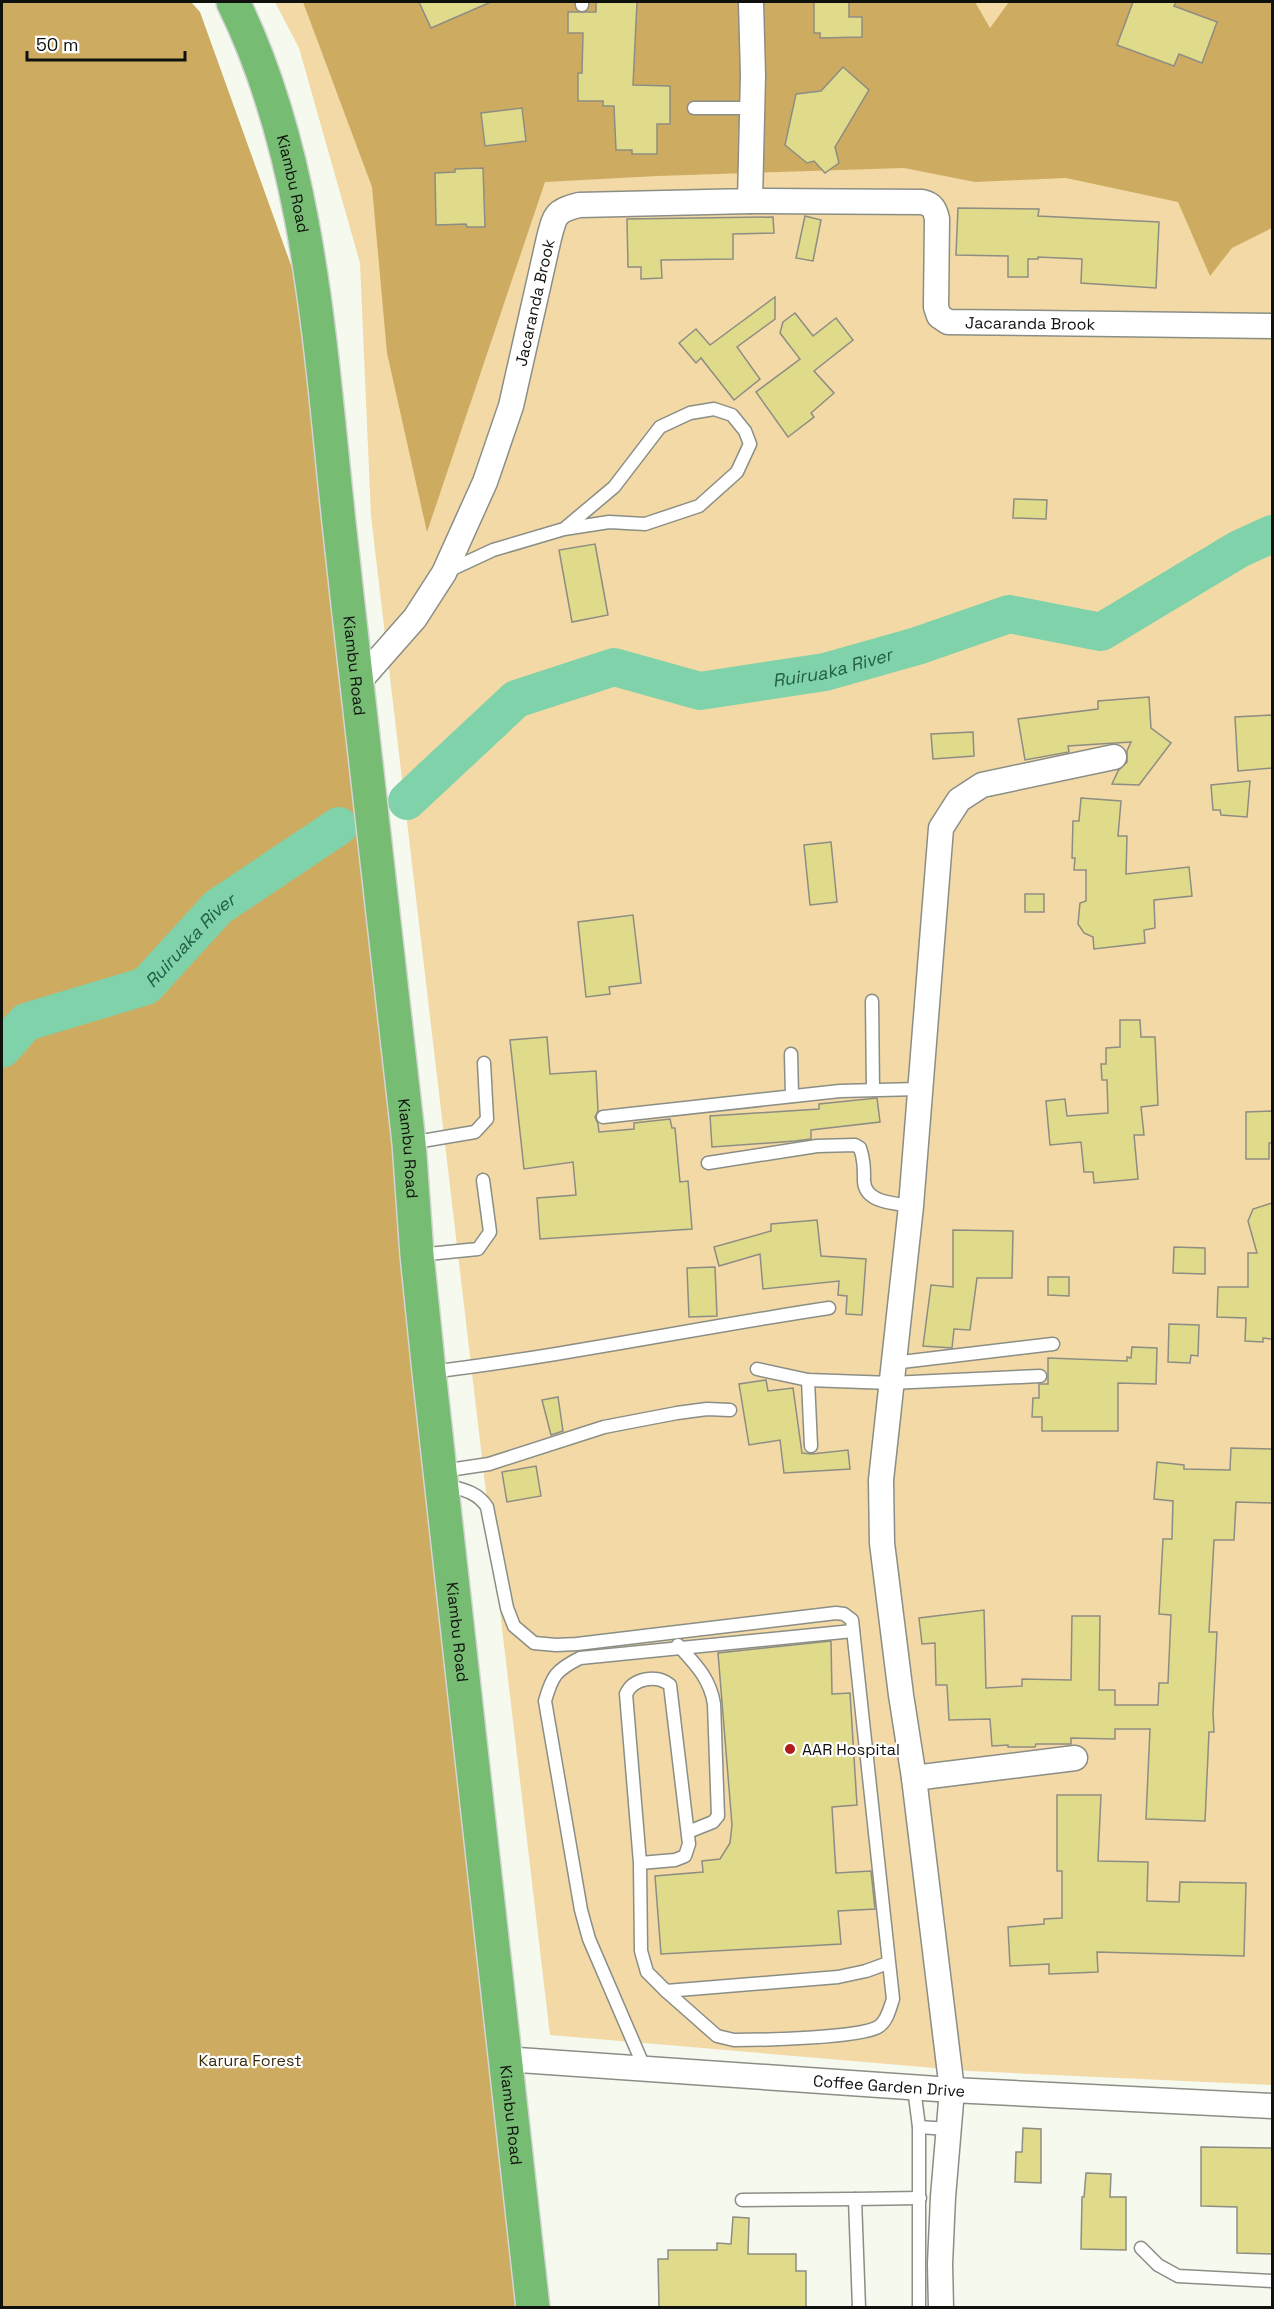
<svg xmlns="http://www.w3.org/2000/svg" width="1274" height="2309" viewBox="0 0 1274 2309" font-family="'Space Grotesk',sans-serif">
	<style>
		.green { fill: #f2d9a5 }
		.forest { fill: #cdac62 }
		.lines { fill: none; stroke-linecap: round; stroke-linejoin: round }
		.river { stroke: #7fd2a9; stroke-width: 38 }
		.building { fill: #e0da8b; stroke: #8e8d83; stroke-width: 1.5 }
		.service-casing { stroke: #8b8e85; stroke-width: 15 }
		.minor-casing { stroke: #8b8e85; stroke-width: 27 }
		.trunk-casing { stroke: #d4d4d3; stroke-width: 36 }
		.service { stroke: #fff; stroke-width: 12 }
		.minor { stroke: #fff; stroke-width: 24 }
		.trunk { stroke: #77bc73; stroke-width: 33 }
		.poi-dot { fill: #ae1d17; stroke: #fff; stroke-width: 2 }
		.labels { text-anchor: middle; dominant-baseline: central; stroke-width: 4.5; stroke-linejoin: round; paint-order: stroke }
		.street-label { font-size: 16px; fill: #0f110d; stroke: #fff }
		.poi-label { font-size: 16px; fill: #0f110d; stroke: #fff; text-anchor: start }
		.park-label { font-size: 16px; fill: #392b09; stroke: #fff }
		.water-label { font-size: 18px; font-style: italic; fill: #215f44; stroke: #fff }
	</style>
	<rect width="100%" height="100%" fill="#f5f9ee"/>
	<!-- green -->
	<path class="green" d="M 275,2 L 1272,2 L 1272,2085 L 970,2071 L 550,2035 L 371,516 L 360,263 L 299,48 Z"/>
	<!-- forest -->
	<g class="forest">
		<path d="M 2,2 L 191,2 L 200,12 L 315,332 L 525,2307 L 2,2308 Z"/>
		<path d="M 303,2 L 975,2 L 990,28 L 1009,2 L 1272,2 L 1272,228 L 1232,248 L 1210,276 L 1178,202 L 1066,178 L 975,182 L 904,168 L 657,176 L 545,182 L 427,532 L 387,353 L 372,187 Z"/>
	</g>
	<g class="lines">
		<!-- river -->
		<g class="river">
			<path id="s1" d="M 407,801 L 516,699 L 614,667 L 700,691 L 825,672 L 917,646 L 1009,614 L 1101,632 L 1239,549 L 1272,534"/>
			<path id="s2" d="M 2,1049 L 26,1022 L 146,986 L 218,907 L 339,826"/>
		</g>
	</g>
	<!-- building -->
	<g class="building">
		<path d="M 419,2 L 491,2 L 431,28 Z"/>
		<path d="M 596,2 L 637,2 L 633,85 L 670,86 L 670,124 L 657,124 L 657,154 L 632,154 L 632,150 L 616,150 L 614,106 L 603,106 L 603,101 L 578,101 L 578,73 L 582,73 L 583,33 L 568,33 L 568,12 L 596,12 Z"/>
		<path d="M 814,2 L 849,2 L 849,17 L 862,17 L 862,37 L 820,38 L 820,33 L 814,33 Z"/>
		<path d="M 1133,2 L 1176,2 L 1174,6 L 1217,22 L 1202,63 L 1179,54 L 1174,66 L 1117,45 Z"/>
		<path d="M 843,67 L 869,90 L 835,147 L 839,163 L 825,173 L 814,161 L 807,163 L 785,145 L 796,94 L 821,91 Z"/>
		<path d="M 522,108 L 526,141 L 485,146 L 481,113 Z"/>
		<path d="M 483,168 L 485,227 L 467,227 L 466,224 L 436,225 L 435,173 L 455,172 L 455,169 Z"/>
		<path d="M 958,208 L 1039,209 L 1038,216 L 1159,222 L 1156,288 L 1081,283 L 1082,259 L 1038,257 L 1038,259 L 1028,259 L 1028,277 L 1008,277 L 1008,256 L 956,255 Z"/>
		<path d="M 805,216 L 821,220 L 813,261 L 796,258 Z"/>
		<path d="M 773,217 L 774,233 L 733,234 L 733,259 L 661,260 L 662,278 L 641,279 L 641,267 L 628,267 L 627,219 Z"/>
		<path d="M 775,297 L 775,319 L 737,347 L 760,379 L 734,400 L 701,358 L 696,363 L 679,343 L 696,329 L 710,345 Z"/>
		<path d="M 795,313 L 813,336 L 836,318 L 853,340 L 814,371 L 834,393 L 811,413 L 814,417 L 788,437 L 756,392 L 800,359 L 780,333 L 783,322 Z"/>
		<path d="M 1014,499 L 1047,500 L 1046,519 L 1013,518 Z"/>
		<path d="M 595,544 L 608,615 L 572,622 L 559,550 Z"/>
		<path d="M 1149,697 L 1151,728 L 1171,743 L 1139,785 L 1112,784 L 1118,771 L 1127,762 L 1127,751 L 1131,742 L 1068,746 L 1069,752 L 1025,760 L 1018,719 L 1098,709 L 1098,701 Z"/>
		<path d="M 1272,715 L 1272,768 L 1238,771 L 1235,717 Z"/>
		<path d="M 973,732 L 974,756 L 933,759 L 931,734 Z"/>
		<path d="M 1250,781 L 1247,817 L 1221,815 L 1220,810 L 1213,810 L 1211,785 Z"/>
		<path d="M 1081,798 L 1121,801 L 1118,836 L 1127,836 L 1126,874 L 1189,867 L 1192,896 L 1154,900 L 1155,928 L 1144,930 L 1145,943 L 1094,949 L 1093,937 L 1084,933 L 1078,924 L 1080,903 L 1086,901 L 1086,870 L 1074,870 L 1075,858 L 1072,858 L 1073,821 L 1079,821 Z"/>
		<path d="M 831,842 L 837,902 L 810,905 L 804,845 Z"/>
		<rect x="1025" y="894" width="19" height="18"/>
		<path d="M 633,915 L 641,983 L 609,987 L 610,994 L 586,997 L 578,922 Z"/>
		<path d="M 1120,1020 L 1140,1020 L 1141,1037 L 1155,1037 L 1158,1105 L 1141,1107 L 1144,1135 L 1134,1135 L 1138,1179 L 1094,1183 L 1093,1172 L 1084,1172 L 1081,1142 L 1050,1145 L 1046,1101 L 1065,1099 L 1067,1116 L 1108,1113 L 1107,1080 L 1102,1080 L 1101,1064 L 1106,1064 L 1106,1048 L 1120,1047 Z"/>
		<path d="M 547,1037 L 550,1074 L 596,1071 L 598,1111 L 595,1117 L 598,1124 L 599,1132 L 634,1129 L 634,1123 L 670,1119 L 672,1128 L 675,1128 L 680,1182 L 688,1181 L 692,1229 L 540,1239 L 537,1198 L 576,1195 L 573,1162 L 524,1169 L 510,1040 Z"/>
		<path d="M 877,1098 L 880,1122 L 811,1130 L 811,1139 L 795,1141 L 712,1147 L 710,1116 L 819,1109 L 819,1104 Z"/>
		<path d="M 1272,1111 L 1272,1143 L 1269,1143 L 1269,1159 L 1246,1159 L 1246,1112 Z"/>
		<path d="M 1272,1203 L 1272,1339 L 1263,1338 L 1263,1342 L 1245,1341 L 1246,1318 L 1217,1317 L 1218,1287 L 1248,1287 L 1248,1253 L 1257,1253 L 1248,1221 L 1253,1209 Z"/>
		<path d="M 817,1220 L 821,1256 L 866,1259 L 862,1315 L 846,1314 L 847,1296 L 838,1295 L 839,1281 L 763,1289 L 760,1254 L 719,1266 L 714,1247 L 771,1231 L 771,1224 Z"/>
		<path d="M 953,1230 L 1013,1231 L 1012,1278 L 977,1278 L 970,1330 L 954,1329 L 952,1348 L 923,1346 L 931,1285 L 953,1287 Z"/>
		<path d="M 1174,1247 L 1205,1248 L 1205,1274 L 1173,1273 Z"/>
		<path d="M 715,1267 L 717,1316 L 689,1317 L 687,1268 Z"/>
		<path d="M 1048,1277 L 1069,1277 L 1069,1296 L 1048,1295 Z"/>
		<path d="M 1169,1324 L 1199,1325 L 1198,1356 L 1191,1355 L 1190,1363 L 1168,1362 Z"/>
		<path d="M 1132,1347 L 1157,1348 L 1156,1384 L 1118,1383 L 1118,1431 L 1042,1431 L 1042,1417 L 1032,1417 L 1033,1398 L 1039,1398 L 1039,1384 L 1048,1384 L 1048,1358 L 1127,1361 L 1127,1357 L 1131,1358 Z"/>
		<path d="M 766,1380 L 768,1391 L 793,1388 L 802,1453 L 812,1454 L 848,1450 L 850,1469 L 784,1473 L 780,1440 L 749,1445 L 739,1384 Z"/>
		<path d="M 558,1397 L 563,1431 L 551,1435 L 542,1400 Z"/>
		<path d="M 1231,1448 L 1272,1449 L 1272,1503 L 1236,1502 L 1234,1540 L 1214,1540 L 1209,1632 L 1217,1632 L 1213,1713 L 1214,1732 L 1209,1732 L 1205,1821 L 1146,1819 L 1150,1729 L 1115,1729 L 1115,1739 L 1071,1738 L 1071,1744 L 1036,1744 L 1035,1747 L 1008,1747 L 1008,1745 L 992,1746 L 990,1719 L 949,1720 L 947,1685 L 936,1685 L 935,1643 L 922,1644 L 919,1618 L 984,1610 L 986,1688 L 1022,1686 L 1022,1679 L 1071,1680 L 1072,1616 L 1100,1616 L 1099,1690 L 1115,1690 L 1115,1705 L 1158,1705 L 1159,1683 L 1168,1683 L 1171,1615 L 1159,1614 L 1163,1539 L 1172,1539 L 1173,1501 L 1154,1499 L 1157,1462 L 1184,1465 L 1184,1469 L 1230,1470 Z"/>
		<path d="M 536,1466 L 541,1496 L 507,1502 L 502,1472 Z"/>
		<path d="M 831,1641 L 832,1694 L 850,1693 L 857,1805 L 832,1807 L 836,1873 L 871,1871 L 875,1909 L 838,1911 L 841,1944 L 661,1954 L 655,1876 L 703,1872 L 702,1861 L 720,1859 L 730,1843 L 732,1825 L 718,1653 Z"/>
		<path d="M 1057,1795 L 1101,1795 L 1098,1861 L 1148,1862 L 1147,1901 L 1179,1902 L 1180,1882 L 1246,1883 L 1244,1956 L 1097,1952 L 1098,1972 L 1049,1974 L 1049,1964 L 1010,1966 L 1008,1927 L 1044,1924 L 1044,1919 L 1062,1918 L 1062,1871 L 1057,1871 Z"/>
		<path d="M 1023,2128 L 1041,2129 L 1041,2183 L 1015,2182 L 1016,2152 L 1022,2152 Z"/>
		<path d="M 1201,2147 L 1272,2148 L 1272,2254 L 1237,2253 L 1237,2207 L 1201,2206 Z"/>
		<path d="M 1086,2173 L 1111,2174 L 1110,2197 L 1126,2197 L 1126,2250 L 1081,2249 L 1082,2197 L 1084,2197 Z"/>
		<path d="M 733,2217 L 749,2218 L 748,2254 L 796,2254 L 796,2271 L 806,2271 L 806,2307 L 659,2307 L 658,2259 L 668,2259 L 668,2250 L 717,2250 L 717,2243 L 731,2244 Z"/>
	</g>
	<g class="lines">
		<defs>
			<g id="service">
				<path d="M 582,5 L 582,2"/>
				<path d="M 694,108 L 752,108"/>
				<path d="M 448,571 L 493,550 L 564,529 L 614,487 L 660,427 L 690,413 L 714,409 L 732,415 L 745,431 L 750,444 L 737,472 L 699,506 L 645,524 L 609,522 L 564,529"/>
				<path d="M 872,1001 L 873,1090"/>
				<path d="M 791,1054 L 792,1096"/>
				<path d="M 603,1117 L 840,1091 L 919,1089"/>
				<path d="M 410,1143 L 475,1132 L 487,1119 L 484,1063"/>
				<path d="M 708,1163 L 817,1146 L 855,1145 L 860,1148 C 864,1159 864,1169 864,1181 C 865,1203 894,1203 911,1206"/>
				<path d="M 418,1255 L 478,1249 L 490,1232 L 483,1180"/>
				<path d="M 893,1363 L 1053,1344"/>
				<path d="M 757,1369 L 808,1380 L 891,1383 L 1040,1376"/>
				<path d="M 430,1372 C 564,1356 696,1328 829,1308"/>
				<path d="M 808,1380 L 811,1446"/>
				<path d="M 442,1471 L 489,1464 L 604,1427 L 677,1413 L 707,1409 L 730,1410"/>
				<path d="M 443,1484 C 460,1489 477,1491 487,1507 L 507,1608 L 514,1626 L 534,1643 L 556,1645 L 577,1644 L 836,1613 L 844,1614 L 852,1620 L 893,1999 C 890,2008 887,2022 878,2027 C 859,2038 760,2040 734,2040 L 717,2036 L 666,1991"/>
				<path d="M 678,1645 C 695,1664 710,1678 714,1704 L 718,1816 L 713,1822 L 688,1832"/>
				<path d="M 640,1863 L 675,1860 L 685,1856 L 689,1844 L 670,1685 C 657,1674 633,1678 626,1694 L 640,1863 L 641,1951 L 647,1972 L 666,1991 L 838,1977 L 866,1971 L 888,1963"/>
				<path d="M 645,2069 L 589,1939 L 581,1910 L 545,1701 C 552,1676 556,1670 580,1658 L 853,1631"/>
				<path d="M 914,2088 L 919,2127 L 919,2308"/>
				<path d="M 919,2127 L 948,2129"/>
				<path d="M 742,2200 L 855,2199"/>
				<path d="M 1141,2248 L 1158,2265 L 1178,2276 L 1272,2281"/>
				<path d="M 859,2308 L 855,2199 L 920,2198"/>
			</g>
			<g id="minor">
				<path id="s3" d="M 750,201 L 922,202 C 932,204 935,209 937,219 L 936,307 L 939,316 L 948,322 L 1272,326"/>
				<path id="s4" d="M 356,685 L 415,618 L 444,573 L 485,482 L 511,406 L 549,238 C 555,215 555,211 579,205 L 750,201 L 753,75 L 751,2"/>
				<path d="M 914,1778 L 1075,1758"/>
				<path id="s5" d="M 504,2059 L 952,2090 L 1272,2106"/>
				<path d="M 941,2308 L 940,2264 L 943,2197 L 952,2090 L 914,1778 L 901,1695 L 882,1543 L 881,1480 L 911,1206 L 941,828 L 959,800 L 982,785 L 1114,757"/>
			</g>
			<g id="trunk">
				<path id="s6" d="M 233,2 C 313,164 321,364 341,541 C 363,742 386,943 409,1143 L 417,1255 L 429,1372 L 533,2308"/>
			</g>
		</defs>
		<!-- service casing -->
		<use href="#service" class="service-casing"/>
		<!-- minor casing -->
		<use href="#minor" class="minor-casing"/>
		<!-- trunk casing -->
		<use href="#trunk" class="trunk-casing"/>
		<!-- service -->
		<use href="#service" class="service"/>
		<!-- minor -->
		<use href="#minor" class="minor"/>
		<!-- trunk -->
		<use href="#trunk" class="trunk"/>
	</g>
	<!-- markers -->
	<circle class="poi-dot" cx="790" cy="1749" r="6"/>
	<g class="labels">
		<!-- street labels -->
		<g class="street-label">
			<text stroke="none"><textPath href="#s6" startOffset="192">Kiambu Road</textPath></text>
			<text stroke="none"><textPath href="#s4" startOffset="429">Jacaranda Brook</textPath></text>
			<text stroke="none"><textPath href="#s3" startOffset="387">Jacaranda Brook</textPath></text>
			<text stroke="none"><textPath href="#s6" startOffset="678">Kiambu Road</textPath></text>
			<text stroke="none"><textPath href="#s6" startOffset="1164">Kiambu Road</textPath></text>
			<text stroke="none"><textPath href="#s6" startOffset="1650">Kiambu Road</textPath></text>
			<text stroke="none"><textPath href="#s5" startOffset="386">Coffee Garden Drive</textPath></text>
			<text stroke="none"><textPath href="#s6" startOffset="2136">Kiambu Road</textPath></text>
		</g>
		<!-- poi labels -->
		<g class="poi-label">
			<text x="802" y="1749">AAR Hospital</text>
		</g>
		<!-- park labels -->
		<g class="park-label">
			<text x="250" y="2060">Karura Forest</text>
		</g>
		<!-- water labels -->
		<g class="water-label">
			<text stroke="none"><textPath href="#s1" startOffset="476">Ruiruaka River</textPath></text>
			<text stroke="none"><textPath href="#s2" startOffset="225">Ruiruaka River</textPath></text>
		</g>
	</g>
	<!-- border -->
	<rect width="1274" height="2309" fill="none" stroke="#0f110d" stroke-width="6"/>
	<!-- scale -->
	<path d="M27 51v9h158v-9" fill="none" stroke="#0f110d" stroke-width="3"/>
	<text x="36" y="51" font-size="18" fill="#0f110d" stroke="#ffffff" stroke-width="4.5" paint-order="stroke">50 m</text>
</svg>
